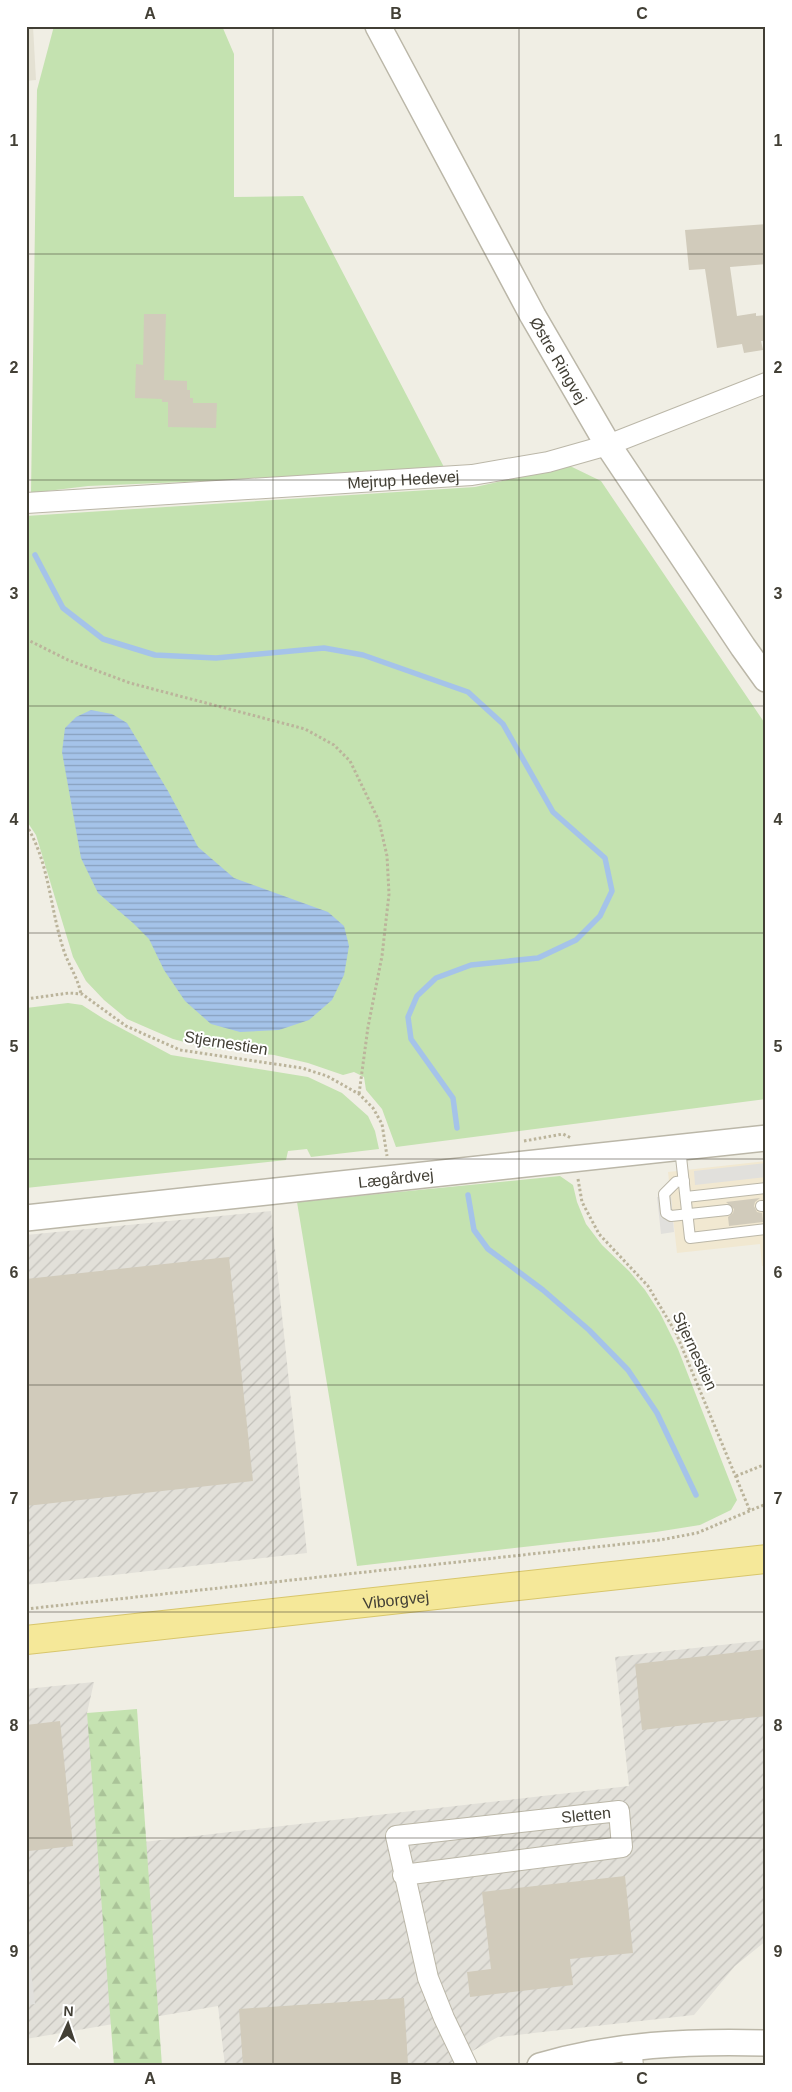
<svg xmlns="http://www.w3.org/2000/svg" width="792" height="2092" viewBox="0 0 792 2092" font-family="Helvetica,sans-serif">
	<style>
		.residential { fill: #e4e1d3 }
		.commercial { fill: #f1e8d1 }
		.industrial { fill: url(#industrial-furrows) }
		.green { fill: #c4e2b0 }
		.forest { fill: url(#forest-firs) }
		.parking { fill: #e1e0dc }
		.water { fill: url(#water-rules) }
		.lines { fill: none; stroke-linecap: round; stroke-linejoin: round }
		.stream { stroke: #a5c3e9; stroke-width: 5.5 }
		.building { fill: #d1cbbb }
		.service-casing { stroke: #bbb7a8; stroke-width: 12 }
		.minor-casing { stroke: #bbb7a8; stroke-width: 22 }
		.tertiary-casing { stroke: #bbb7a8; stroke-width: 28 }
		.primary-casing { stroke: #d8c66b; stroke-width: 30 }
		.path { stroke: #bbb49b; stroke-width: 3; stroke-dasharray: 2.5 2.5; stroke-linecap: butt }
		.service { stroke: #fff; stroke-width: 10 }
		.minor { stroke: #fff; stroke-width: 20 }
		.tertiary { stroke: #fff; stroke-width: 25 }
		.primary { stroke: #f5e899; stroke-width: 28 }
		.grid { fill: none; stroke: #423f35; stroke-width: 1; stroke-opacity: 0.55 }
		.labels { text-anchor: middle; dominant-baseline: central; stroke-width: 4; stroke-linejoin: round; paint-order: stroke }
		.street-label { font-size: 16px; fill: #423f35; stroke: #fff }
		.neatline { fill: none; stroke: #423f35; stroke-width: 2 }
		.grid-label { font-size: 16px; text-anchor: middle; font-weight: bold; fill: #423f35 }
	</style>
	<defs>
		<pattern id="industrial-furrows" width="10" height="10" patternUnits="userSpaceOnUse" patternTransform="scale(1.25)"><rect width="10" height="10" fill="#e2e0d9"/><path d="M-1 1l2-2M0 10L10 0M9 11l2-2" fill="none" stroke="#c3c1bb"/></pattern>
		<pattern id="forest-firs" width="22" height="20" patternUnits="userSpaceOnUse" patternTransform="scale(1.25)"><rect width="22" height="20" fill="#c4e2b0"/><path d="M5 1l3.5 6h-7zM16 11l3.5 6h-7z" fill="#aac398"/></pattern>
		<pattern id="water-rules" width="6" height="5" patternUnits="userSpaceOnUse" patternTransform="scale(1.25)"><rect width="6" height="5" fill="#a5c3e9"/><path d="M0 2.5h6" fill="none" stroke="#88a0be"/></pattern>
	</defs>
	<rect width="100%" height="100%" fill="#f0eee4"/>
	<!-- residential -->
	<path class="residential" d="M 26,26 L 33,26 L 36,80 L 26,81 Z"/>
	<!-- commercial -->
	<path class="commercial" d="M 766,1161 L 766,1266 L 762,1266 L 760,1244 L 677,1253 L 668,1172 Z"/>
	<!-- industrial -->
	<g class="industrial">
		<path d="M 271,1211 L 307,1553 L 26,1585 L 26,1235 Z"/>
		<path d="M 766,1640 L 766,1941 L 735,1966 L 694,2015 L 498,2037 L 445,2066 L 225,2066 L 218,2006 L 26,2039 L 26,1689 L 94,1682 L 87,1713 L 109,1846 L 629,1786 L 615,1657 Z"/>
	</g>
	<!-- green -->
	<g class="green">
		<path d="M 54,26 L 222,26 L 234,54 L 234,197 L 303,196 L 446,471 L 88,486 L 31,493 L 37,90 Z"/>
		<path d="M 570,466 L 601,481 L 766,725 L 766,1099 L 396,1147 L 382,1109 L 366,1090 L 364,1077 L 354,1072 L 343,1075 L 308,1063 L 274,1055 L 207,1048 L 173,1039 L 127,1019 L 104,1000 L 86,981 L 73,957 L 36,835 L 26,820 L 26,516 L 475,487 Z"/>
		<path d="M 68,1003 L 82,1005 L 104,1019 L 171,1055 L 308,1077 L 342,1093 L 368,1116 L 375,1131 L 379,1149 L 311,1157 L 307,1149 L 288,1151 L 286,1160 L 26,1188 L 26,1008 Z"/>
		<path d="M 560,1176 L 573,1185 L 577,1202 L 586,1224 L 602,1245 L 629,1271 L 645,1290 L 660,1313 L 678,1349 L 737,1500 L 731,1510 L 700,1525 L 656,1532 L 357,1566 L 297,1202 Z"/>
	</g>
	<!-- forest -->
	<path class="forest" d="M 137,1709 L 162,2066 L 114,2066 L 87,1713 Z"/>
	<!-- parking -->
	<g class="parking">
		<path d="M 766,1163 L 766,1177 L 695,1185 L 694,1171 Z"/>
		<path d="M 671,1196 L 674,1232 L 661,1234 L 657,1197 Z"/>
		<path d="M 26,1929 L 35,2004 L 26,2005 Z"/>
	</g>
	<!-- water -->
	<path class="water" d="M 91,710 L 112,714 L 127,723 L 168,791 L 198,847 L 234,878 L 328,912 L 344,926 L 349,946 L 344,975 L 332,1000 L 309,1020 L 279,1030 L 240,1032 L 211,1024 L 185,1001 L 164,970 L 149,939 L 133,923 L 98,893 L 81,858 L 62,752 L 65,728 L 76,717 Z"/>
	<g class="lines">
		<!-- stream -->
		<g class="stream">
			<path d="M 35,555 L 63,608 L 103,639 L 155,655 L 216,658 L 324,648 L 363,655 L 468,692 L 503,724 L 553,812 L 605,858 L 612,891 L 600,916 L 576,940 L 538,958 L 471,965 L 436,978 L 417,996 L 408,1017 L 411,1039 L 453,1098 L 457,1128"/>
			<path d="M 468,1195 L 474,1230 L 488,1249 L 543,1290 L 589,1330 L 628,1370 L 657,1413 L 696,1495"/>
		</g>
	</g>
	<!-- building -->
	<g class="building">
		<path d="M 766,224 L 766,264 L 730,267 L 737,316 L 756,313 L 756,316 L 766,315 L 766,341 L 761,341 L 763,350 L 744,353 L 742,344 L 717,348 L 705,269 L 689,270 L 685,230 Z"/>
		<path d="M 144,314 L 166,314 L 164,380 L 187,381 L 187,390 L 190,390 L 190,398 L 193,398 L 193,403 L 217,403 L 216,428 L 168,427 L 168,402 L 162,402 L 162,399 L 135,398 L 136,364 L 143,365 Z"/>
		<path d="M 760,1198 L 755,1202 L 754,1206 L 757,1212 L 762,1213 L 763,1222 L 729,1226 L 728,1217 L 733,1213 L 734,1209 L 726,1202 Z"/>
		<path d="M 229,1257 L 253,1481 L 26,1506 L 26,1279 Z"/>
		<path d="M 766,1649 L 766,1716 L 642,1730 L 635,1664 Z"/>
		<path d="M 60,1721 L 73,1846 L 29,1851 L 26,1827 L 26,1725 Z"/>
		<path d="M 625,1876 L 633,1953 L 570,1959 L 573,1985 L 470,1997 L 467,1972 L 491,1969 L 482,1892 Z"/>
		<path d="M 404,1998 L 408,2064 L 379,2066 L 243,2066 L 239,2009 Z"/>
	</g>
	<g class="lines">
		<defs>
			<g id="service">
				<path d="M 680,1148 L 690,1238 L 766,1229"/>
				<path d="M 684,1181 L 676,1182 L 664,1194 L 666,1213 L 671,1216 L 727,1210"/>
				<path d="M 686,1197 L 766,1188"/>
				<path d="M 761,1206 L 766,1206"/>
			</g>
			<g id="minor">
				<path id="s1" d="M 26,503 L 472,475 L 548,462 L 608,445 L 766,383"/>
				<path d="M 403,1875 L 622,1847 L 619,1811 L 396,1836 L 428,1978 L 444,2018 L 467,2066"/>
				<path d="M 631,2046 L 633,2066"/>
			</g>
			<g id="tertiary">
				<path id="s2" d="M 378,26 L 533,316 L 608,445 L 743,647 L 766,679"/>
				<path id="s3" d="M 26,1218 L 766,1138"/>
				<path d="M 540,2066 C 615,2044 688,2041 766,2043"/>
			</g>
			<g id="primary">
				<path id="s4" d="M 26,1640 L 766,1559"/>
			</g>
		</defs>
		<!-- service casing -->
		<use href="#service" class="service-casing"/>
		<!-- minor casing -->
		<use href="#minor" class="minor-casing"/>
		<!-- tertiary casing -->
		<use href="#tertiary" class="tertiary-casing"/>
		<!-- primary casing -->
		<use href="#primary" class="primary-casing"/>
		<!-- path -->
		<g class="path">
			<path d="M 26,639 L 68,660 L 130,683 L 305,729 L 334,745 L 350,761 L 379,821 L 387,856 L 389,894 L 382,956 L 368,1027 L 359,1094"/>
			<path d="M 26,825 C 49,861 50,908 63,948 C 68,965 77,975 81,994"/>
			<path d="M 26,999 L 69,993 L 82,994 L 126,1026 L 180,1050 L 302,1068 L 327,1076 L 359,1094 L 373,1108 L 382,1124 L 387,1156"/>
			<path d="M 524,1141 L 563,1134 L 571,1138"/>
			<path d="M 578,1179 L 582,1202 L 599,1234 L 648,1286 L 676,1333 L 750,1511"/>
			<path d="M 736,1476 L 766,1464"/>
			<path d="M 26,1609 L 660,1540 L 697,1533 L 766,1504"/>
		</g>
		<!-- service -->
		<use href="#service" class="service"/>
		<!-- minor -->
		<use href="#minor" class="minor"/>
		<!-- tertiary -->
		<use href="#tertiary" class="tertiary"/>
		<!-- primary -->
		<use href="#primary" class="primary"/>
	</g>
	<!-- grid -->
	<path class="grid" d="M 273,26 L 273,2066M 519,26 L 519,2066M 26,254 L 766,254M 26,480 L 766,480M 26,706 L 766,706M 26,933 L 766,933M 26,1159 L 766,1159M 26,1385 L 766,1385M 26,1612 L 766,1612M 26,1838 L 766,1838"/>
	<g class="labels">
		<!-- street labels -->
		<g class="street-label">
			<text stroke="none"><textPath href="#s2" startOffset="380">Østre Ringvej</textPath></text>
			<text stroke="none"><textPath href="#s1" startOffset="378">Mejrup Hedevej</textPath></text>
			<text transform="translate(226 1043) rotate(9)">Stjernestien</text>
			<text stroke="none"><textPath href="#s3" startOffset="372">Lægårdvej</textPath></text>
			<text transform="translate(695 1351) rotate(65)">Stjernestien</text>
			<text stroke="none"><textPath href="#s4" startOffset="372">Viborgvej</textPath></text>
			<text transform="translate(586 1815) rotate(-6)">Sletten</text>
		</g>
	</g>
	<!-- border -->
	<rect width="792" height="2092" fill="none" stroke="#ffffff" stroke-width="55"/>
	<!-- north arrow -->
	<g transform="translate(68 2024) rotate(3)" stroke="#ffffff" stroke-width="4" paint-order="stroke">
	<path d="M0-4L9 19L0 12L-9 19Z" fill="#423f35"/>
	<text y="-8" font-size="14" font-weight="bold" text-anchor="middle" fill="#423f35">N</text>
	</g>
	<rect x="28" y="28" width="736" height="2036" class="neatline"/>
	<g class="grid-label">
		<text x="150" y="19">A</text>
		<text x="396" y="19">B</text>
		<text x="642" y="19">C</text>
		<text x="14" y="146">1</text>
		<text x="778" y="146">1</text>
		<text x="14" y="373">2</text>
		<text x="778" y="373">2</text>
		<text x="14" y="599">3</text>
		<text x="778" y="599">3</text>
		<text x="14" y="825">4</text>
		<text x="778" y="825">4</text>
		<text x="14" y="1052">5</text>
		<text x="778" y="1052">5</text>
		<text x="14" y="1278">6</text>
		<text x="778" y="1278">6</text>
		<text x="14" y="1504">7</text>
		<text x="778" y="1504">7</text>
		<text x="14" y="1731">8</text>
		<text x="778" y="1731">8</text>
		<text x="14" y="1957">9</text>
		<text x="778" y="1957">9</text>
		<text x="150" y="2084">A</text>
		<text x="396" y="2084">B</text>
		<text x="642" y="2084">C</text>
	</g>
</svg>
